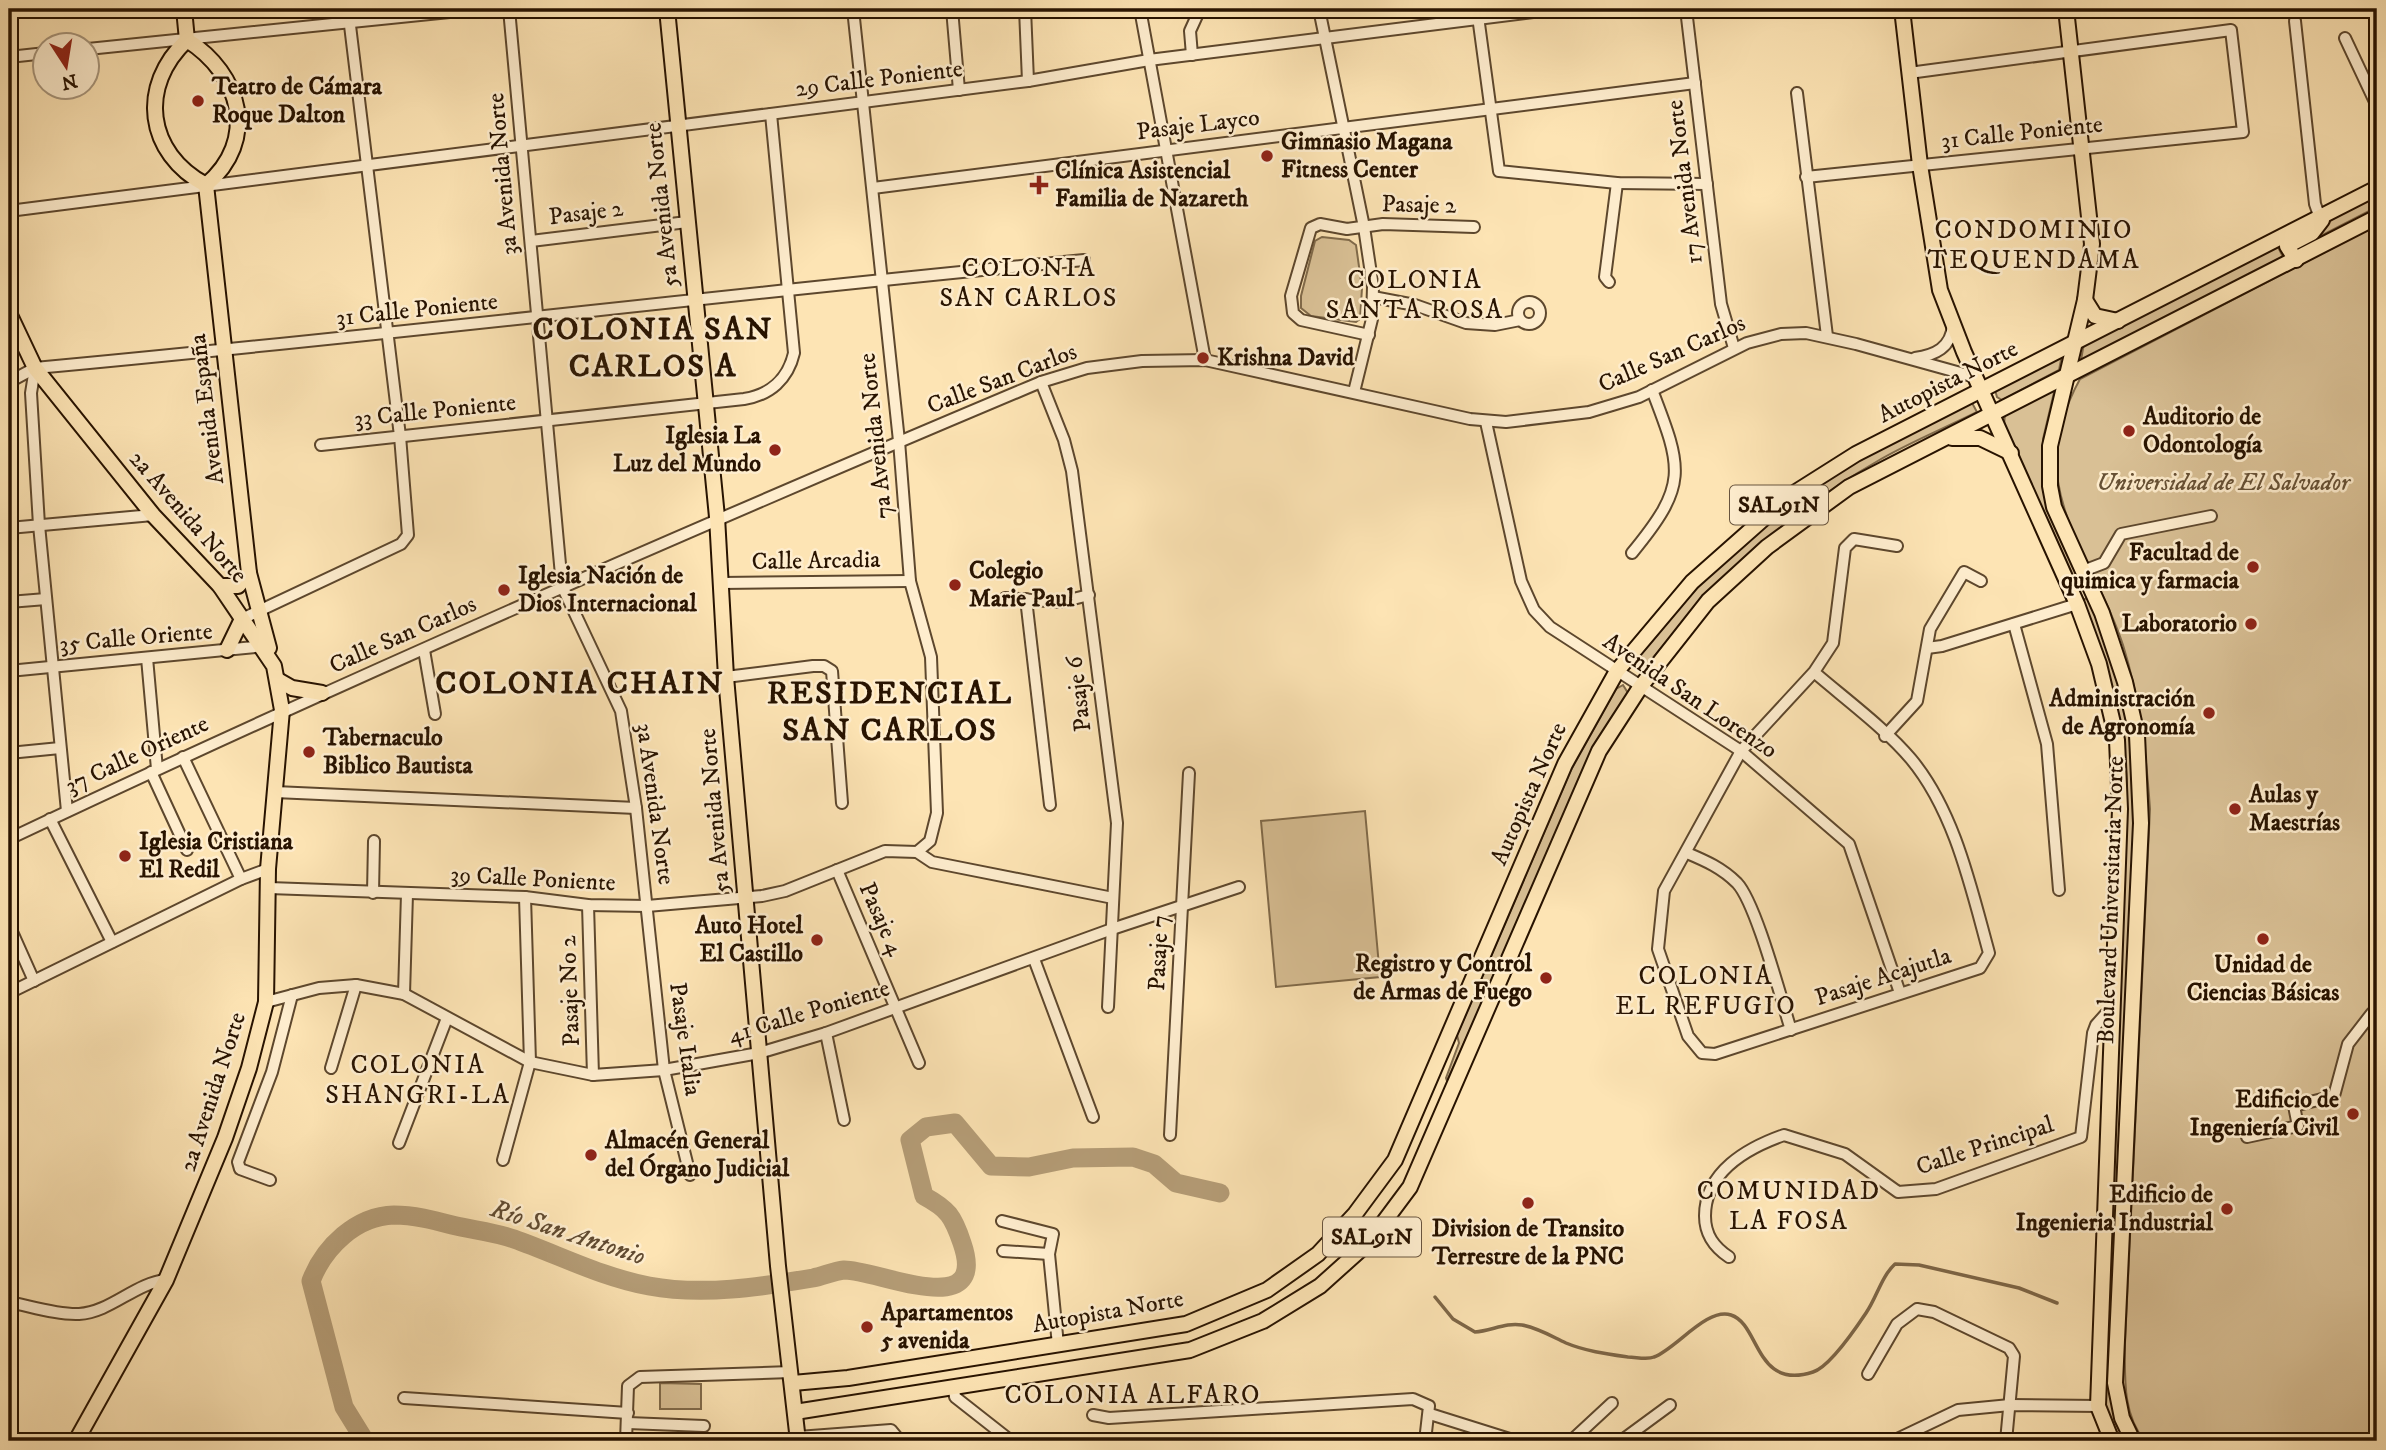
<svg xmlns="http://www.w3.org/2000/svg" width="2386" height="1450" viewBox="0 0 2386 1450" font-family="'IM FELL DW Pica',serif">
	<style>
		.green { fill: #d9c095; stroke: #806a4a; stroke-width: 2 }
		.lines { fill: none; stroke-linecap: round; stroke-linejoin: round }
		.stream { stroke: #7d6647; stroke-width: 3.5 }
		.river { stroke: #b59d77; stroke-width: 19 }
		.minor-casing { stroke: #5d472d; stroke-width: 14 }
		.major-casing { stroke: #281300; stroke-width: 18 }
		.minor { stroke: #feedce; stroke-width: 10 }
		.major { stroke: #fde4b4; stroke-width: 14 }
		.poi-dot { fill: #8f2418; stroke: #feedce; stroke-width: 2.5 }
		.labels { text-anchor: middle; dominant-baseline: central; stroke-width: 5; stroke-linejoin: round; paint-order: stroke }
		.shield { fill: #feedce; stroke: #68543e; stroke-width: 2 }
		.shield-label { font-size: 23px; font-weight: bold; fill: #281300 }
		.street-label { font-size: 24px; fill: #281300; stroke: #feedce }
		.poi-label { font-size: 24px; font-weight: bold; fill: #281300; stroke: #feedce; text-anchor: start }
		.park-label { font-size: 24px; font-style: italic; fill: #665034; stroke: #feedce }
		.neighbourhood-label { font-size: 26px; letter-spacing: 2px; fill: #281300; stroke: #feedce }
		.water-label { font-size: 26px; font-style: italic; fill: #604a30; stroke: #feedce }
		.district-label { font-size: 32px; font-weight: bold; letter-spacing: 2px; fill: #281300; stroke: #feedce }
	</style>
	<rect width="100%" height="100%" fill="#fde4b4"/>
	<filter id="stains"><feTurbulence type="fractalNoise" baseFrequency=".00286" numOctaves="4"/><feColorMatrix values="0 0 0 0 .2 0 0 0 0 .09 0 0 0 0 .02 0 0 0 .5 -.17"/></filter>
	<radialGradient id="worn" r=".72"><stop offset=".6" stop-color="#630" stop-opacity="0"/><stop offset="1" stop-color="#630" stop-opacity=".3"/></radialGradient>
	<!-- green -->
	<g class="green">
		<path d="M 2377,195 L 2377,207 L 2309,242 L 2323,223 Z"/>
		<path d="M 2377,225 L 2377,1441 L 2145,1441 C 2122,1415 2125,1375 2125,1343 L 2150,809 C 2146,752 2140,700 2123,645 C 2090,545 2020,488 2080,379 Z"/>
		<path d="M 1322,237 L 1349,240 L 1356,245 L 1362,288 L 1360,319 L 1356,322 L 1311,316 L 1301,308 L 1301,296 L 1315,241 Z"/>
		<path d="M 2277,245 L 2285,261 L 2081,360 L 2084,343 Z"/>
		<path d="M 2062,355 L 2059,370 L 2002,400 L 1997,397 L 1995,390 Z"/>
		<path d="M 2055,388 L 2043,439 L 2043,478 L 2080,581 L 2078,586 L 2075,586 L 2004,425 L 2005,414 Z"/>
		<path d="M 1971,401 L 1977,412 C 1943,429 1908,443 1876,462 C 1785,514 1713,583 1648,664 L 1639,664 L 1639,654 C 1697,584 1760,519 1838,470 C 1880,444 1927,424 1971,401 Z"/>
		<path d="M 2088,597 C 2117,664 2132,724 2135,798 L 2113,1311 L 2128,1441 L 2119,1441 L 2105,1406 L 2127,784 C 2124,719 2107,661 2082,601 Z"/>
		<path d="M 1623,685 L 1628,693 L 1602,736 L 1447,1081 L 1446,1078 L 1459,1043 L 1457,1035 L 1571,770 L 1616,689 Z"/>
		<path d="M 1365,811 L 1380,977 L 1276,987 L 1261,821 Z"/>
		<path d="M 660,1383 L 701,1384 L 701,1409 L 660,1409 Z"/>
	</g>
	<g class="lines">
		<!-- stream -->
		<path class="stream" d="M 1435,1297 L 1453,1319 L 1475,1332 C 1491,1331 1506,1322 1522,1325 C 1538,1328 1551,1336 1566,1343 C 1585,1351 1607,1354 1628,1357 C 1636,1357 1647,1360 1654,1357 C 1676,1349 1707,1307 1731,1315 C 1760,1324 1755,1391 1813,1372 C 1829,1367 1856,1328 1866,1313 C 1877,1297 1881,1277 1895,1264 L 1919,1265 L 2019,1288 L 2057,1303"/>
		<!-- river -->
		<path class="river" d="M 365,1441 L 344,1407 L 311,1281 C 324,1247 356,1216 394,1215 C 414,1215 433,1220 452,1225 C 472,1230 494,1232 514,1239 C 559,1255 601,1277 649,1286 C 703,1296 760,1287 813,1278 C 823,1276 834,1271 844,1270 C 876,1269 990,1324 962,1243 C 953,1216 948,1209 924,1196 L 910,1140 L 926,1127 L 955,1123 L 991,1166 L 1029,1167 L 1073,1158 L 1133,1157 L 1154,1164 L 1176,1183 L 1220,1193"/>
		<defs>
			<g id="minor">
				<path d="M 509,9 L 562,586 L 621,711 L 636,808 L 664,1070 L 690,1175"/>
				<path d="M 853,9 L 899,441 L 910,581 L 931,657 L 937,813 L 930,841 L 917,852"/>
				<path d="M 952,9 L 959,90"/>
				<path d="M 1025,9 L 1028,81"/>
				<path d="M 1140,9 L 1205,360"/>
				<path d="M 1319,9 L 1364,227 L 1373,287 L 1372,319 L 1354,392"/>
				<path d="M 1477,9 L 1499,171 L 1617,183 L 1707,184"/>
				<path d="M 1686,9 L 1721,304 L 1734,348"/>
				<path d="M 2295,21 L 2315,204 L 2320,218"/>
				<path d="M 2345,38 L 2377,106"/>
				<path d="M 88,49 L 479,9"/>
				<path d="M 1192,55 L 1190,31 L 1200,9"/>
				<path d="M 9,57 L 46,53"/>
				<path d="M 1797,93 L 1827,336"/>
				<path d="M 1806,177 L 2243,132 L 2231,30 L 1909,73"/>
				<path d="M 873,188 L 1695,83"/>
				<path d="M 9,211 L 1028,81 L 1149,60 L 1557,9"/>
				<path d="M 531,241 L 687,222"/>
				<path d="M 1609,282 L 1605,277 L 1617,183"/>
				<path d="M 1373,297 L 1415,305 L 1466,323 L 1495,325 L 1520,320"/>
				<circle cx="1529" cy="313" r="11"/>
				<path d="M 1369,335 L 1301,320 L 1293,313 L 1291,296 L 1311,228 L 1320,224 L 1347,229 L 1383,224 L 1474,227"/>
				<path d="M 1915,358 C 1935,355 1951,348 1953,325"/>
				<path d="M 35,368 L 31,393 L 39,525 L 67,811"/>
				<path d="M 9,382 L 35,368 C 385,336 734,293 1084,260"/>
				<path d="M 1041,382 L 1064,440 L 1072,471 L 1117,823 L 1108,1007"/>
				<path d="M 1486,422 L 1521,581 L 1534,610 L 1550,627 L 1741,751 L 1849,844 L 1900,993"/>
				<path d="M 321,445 L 744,399 C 770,395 788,379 794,353 L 771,114"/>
				<path d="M 9,528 L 153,515"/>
				<path d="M 1632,553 C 1688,485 1683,470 1652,390"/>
				<path d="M 2083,571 L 2104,563 L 2121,534 L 2211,516"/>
				<path d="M 721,583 L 910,581"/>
				<path d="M 1005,598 L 1061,602 L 1089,595"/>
				<path d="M 1026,599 L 1050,805"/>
				<path d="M 9,602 L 46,599"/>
				<path d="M 242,619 L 401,544 L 408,535 L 400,436 L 348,9"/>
				<path d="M 2014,624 L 2047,744 L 2059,890"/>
				<path d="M 1927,648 L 1942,646 L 2077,604"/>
				<path d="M 424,650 L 435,714"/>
				<path d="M 147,658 L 157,769"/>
				<path d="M 9,671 L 265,646"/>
				<path d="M 1814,672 C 1844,698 1886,729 1911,759 C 1955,812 1971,888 1989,953 L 1980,968 L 1715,1054 L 1702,1053 L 1688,1036 L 1658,949 L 1664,891 L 1741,751 L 1814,672 L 1833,643 L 1845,548 L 1854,539 L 1897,546"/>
				<path d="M 726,677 L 813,666 L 824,666 L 832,671 L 842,803"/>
				<path d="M 1885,736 L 1917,701 L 1930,629 L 1964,572 L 1981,581"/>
				<path d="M 9,753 L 60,748"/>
				<path d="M 183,757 L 241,879"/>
				<path d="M 151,772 L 187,850"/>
				<path d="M 275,792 L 636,808"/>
				<path d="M 50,819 L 112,942"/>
				<path d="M 9,839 C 349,678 694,528 1041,382 L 1087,368 L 1142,361 L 1205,360 L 1470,419 L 1506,422 L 1589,412 L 1639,397 L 1747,343 L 1781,334 L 1806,333 L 1856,344 L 1975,377"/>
				<path d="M 1687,853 C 1706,861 1722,868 1737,883 C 1756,903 1781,999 1791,1030"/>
				<path d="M 837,870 L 919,1063"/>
				<path d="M 269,888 L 525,897 L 588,905 L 647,906 L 762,896 L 785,891 L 885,851 L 917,852 L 932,862 L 1113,898"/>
				<path d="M 373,893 L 374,841"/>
				<path d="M 588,905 L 593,1075"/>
				<path d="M 9,925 L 34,981"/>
				<path d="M 1034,959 L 1093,1117"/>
				<path d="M 9,993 L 241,879 L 268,869"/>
				<path d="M 404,994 L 407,894"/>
				<path d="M 266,1002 L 319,988 L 356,985 L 404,994 L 530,1062 L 593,1075 L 664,1070 L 759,1053 L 826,1033 L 1112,929 L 1239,887"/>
				<path d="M 826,1033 L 844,1120"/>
				<path d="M 331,1068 L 356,985"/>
				<path d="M 1170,1135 L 1189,773"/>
				<path d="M 2247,1137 L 2298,1126 L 2294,1106 L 2334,1096 L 2348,1044 L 2372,1013 L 2377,1011"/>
				<path d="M 399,1143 L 447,1018"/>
				<path d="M 503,1160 L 530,1062 L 525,897"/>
				<path d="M 270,1180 L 240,1169 L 238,1162 L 272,1072 L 292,995"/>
				<path d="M 1002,1221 L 1053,1234 L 1049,1254 L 1058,1345"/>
				<path d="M 1003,1251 L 1049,1254"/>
				<path d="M 1729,1257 C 1714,1247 1705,1235 1705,1216 C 1705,1172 1747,1148 1784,1135 L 1845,1154 L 1898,1192 L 1936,1189 L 2081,1137 L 2093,1033 L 2096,1025 L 2112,1007"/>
				<path d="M 9,1302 C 30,1306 57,1315 79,1314 C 111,1312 135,1283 166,1280"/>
				<path d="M 1868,1374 L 1897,1324 L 1917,1309 L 1934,1312 L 2009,1348 L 2014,1356 L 2006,1441"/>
				<path d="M 954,1389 L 955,1397 L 1011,1441"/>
				<path d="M 404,1398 L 628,1413"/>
				<path d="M 1430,1414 L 1516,1441"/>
				<path d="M 1093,1415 L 1109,1418 L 1413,1399 L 1429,1406 L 1425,1441"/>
				<path d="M 628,1423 L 704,1426"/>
				<path d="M 798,1437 L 891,1430 L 900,1441"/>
				<path d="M 626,1441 L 628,1386 L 640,1377 L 791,1372"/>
				<path d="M 1571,1441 L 1612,1403"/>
				<path d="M 1621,1441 L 1670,1405"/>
				<path d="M 1893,1441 L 1958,1410 L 2010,1405 L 2098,1406"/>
			</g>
			<g id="major">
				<path d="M 184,9 L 187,40"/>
				<path d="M 667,9 L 717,517 L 726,677 L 778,1266 L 798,1441"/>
				<path d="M 1902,9 L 1920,165 L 1940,290 L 1964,352 L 2077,604 L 2099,664 L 2117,740 L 2120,809 L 2098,1406 L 2112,1441"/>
				<path d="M 2066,9 L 2092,244 L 2085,300 L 2050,446 L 2050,486 L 2054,507 L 2102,613 L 2125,682 L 2137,735 L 2141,823 L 2115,1383 L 2122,1418 L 2133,1441"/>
				<path d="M 187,40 C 138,86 146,153 206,185"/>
				<path d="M 187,40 C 241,74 259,140 206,185"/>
				<path d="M 206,185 L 249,573 L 269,648"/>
				<path d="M 2296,260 L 2287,246 L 2312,233 L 2322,220"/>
				<path d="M 2085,300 L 2095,316 L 2118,321"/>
				<path d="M 9,313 L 35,368 L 153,515 L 220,586 L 274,666 L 282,710 L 268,869 L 266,1002 L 249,1068 L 225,1138 L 166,1280 L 76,1441"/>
				<path d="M 1952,438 L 1980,438 L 2011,453"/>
				<path d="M 220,586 L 238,586 L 249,573"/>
				<path d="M 227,650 L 242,619"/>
				<path d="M 278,680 L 292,688 L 322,693"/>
				<path d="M 793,1383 L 848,1378 L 1186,1324 L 1267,1290 L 1318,1254 L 1355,1214 L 1395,1160 L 1565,764 L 1617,671 L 1692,582 L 1788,497 L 1856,454 L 2377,188"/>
				<path d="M 795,1412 L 1190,1350 L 1263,1321 L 1320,1286 L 1369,1242 L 1410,1187 L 1599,751 L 1641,686 L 1708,601 L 1767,547 L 1849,487 L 2377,217"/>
			</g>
		</defs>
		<!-- minor casing -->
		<use href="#minor" class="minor-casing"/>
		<!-- major casing -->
		<use href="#major" class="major-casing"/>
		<!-- minor -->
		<use href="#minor" class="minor"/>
		<!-- major -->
		<use href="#major" class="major"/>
	</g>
	<!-- markers -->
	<g class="poi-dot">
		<circle cx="198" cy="101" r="7"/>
		<circle cx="1267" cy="156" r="7"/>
		<path d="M1035.5 174.5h7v7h7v7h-7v7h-7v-7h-7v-7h7z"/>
		<circle cx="1203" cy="358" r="7"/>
		<circle cx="2129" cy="431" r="7"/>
		<circle cx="775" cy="450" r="7"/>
		<circle cx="2253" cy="567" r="7"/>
		<circle cx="955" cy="585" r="7"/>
		<circle cx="504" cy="590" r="7"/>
		<circle cx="2251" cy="624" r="7"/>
		<circle cx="2209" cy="713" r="7"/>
		<circle cx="309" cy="752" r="7"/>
		<circle cx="2235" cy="809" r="7"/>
		<circle cx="125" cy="856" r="7"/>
		<circle cx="2263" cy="939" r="7"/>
		<circle cx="817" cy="940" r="7"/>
		<circle cx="1546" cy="978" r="7"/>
		<circle cx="2353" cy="1114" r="7"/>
		<circle cx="591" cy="1155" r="7"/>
		<circle cx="1528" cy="1203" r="7"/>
		<circle cx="2227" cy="1209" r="7"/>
		<circle cx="867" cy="1327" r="7"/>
	</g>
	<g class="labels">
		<!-- shield labels -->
		<g class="shield">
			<rect x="1730" y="485.5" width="98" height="39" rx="5"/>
			<rect x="1323" y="1217.5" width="98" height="39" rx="5"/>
		</g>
		<g class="shield-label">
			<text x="1779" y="505">SAL91N</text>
			<text x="1372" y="1237">SAL91N</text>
		</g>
		<!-- street labels -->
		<g class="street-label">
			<text transform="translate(879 79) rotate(-7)">29 Calle Poniente</text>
			<text transform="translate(1198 125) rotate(-7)">Pasaje Layco</text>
			<text transform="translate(2022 133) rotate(-6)">31 Calle Poniente</text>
			<text transform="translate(503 174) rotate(-95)">3a Avenida Norte</text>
			<text transform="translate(1685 182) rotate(-97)">17 Avenida Norte</text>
			<text transform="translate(662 205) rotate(-96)">5a Avenida Norte</text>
			<text transform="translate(1419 205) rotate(1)">Pasaje 2</text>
			<text transform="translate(586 213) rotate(-7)">Pasaje 2</text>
			<text transform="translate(417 310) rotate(-6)">31 Calle Poniente</text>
			<text transform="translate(1672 354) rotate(-24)">Calle San Carlos</text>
			<text transform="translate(1002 379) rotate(-21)">Calle San Carlos</text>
			<text transform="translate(1948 382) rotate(-27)">Autopista Norte</text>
			<text transform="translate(207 409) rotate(-97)">Avenida España</text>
			<text transform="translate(435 411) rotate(-6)">33 Calle Poniente</text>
			<text transform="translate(876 436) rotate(-96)">7a Avenida Norte</text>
			<text transform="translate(188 517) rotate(49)">2a Avenida Norte</text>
			<text transform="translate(816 561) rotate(-1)">Calle Arcadia</text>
			<text transform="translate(403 635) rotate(-24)">Calle San Carlos</text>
			<text transform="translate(136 638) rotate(-5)">35 Calle Oriente</text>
			<text transform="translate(1079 694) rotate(-97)">Pasaje 6</text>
			<text transform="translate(1690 696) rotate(34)">Avenida San Lorenzo</text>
			<text transform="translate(137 755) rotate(-25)">37 Calle Oriente</text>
			<text transform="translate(1529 794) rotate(-66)">Autopista Norte</text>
			<text transform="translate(655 804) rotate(82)">3a Avenida Norte</text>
			<text transform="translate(715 811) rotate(-95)">5a Avenida Norte</text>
			<text transform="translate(533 879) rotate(3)">39 Calle Poniente</text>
			<text transform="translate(2111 900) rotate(-88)">Boulevard Universitaria Norte</text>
			<text transform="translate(881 919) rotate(66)">Pasaje 4</text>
			<text transform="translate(1159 953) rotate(-87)">Pasaje 7</text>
			<text transform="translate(1883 977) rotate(-18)">Pasaje Acajutla</text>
			<text transform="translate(570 991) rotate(-92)">Pasaje No 2</text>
			<text transform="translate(809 1012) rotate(-17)">41 Calle Poniente</text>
			<text transform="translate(685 1039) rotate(82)">Pasaje Italia</text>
			<text transform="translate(213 1092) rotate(-72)">2a Avenida Norte</text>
			<text transform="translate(1985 1146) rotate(-18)">Calle Principal</text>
			<text transform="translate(1108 1312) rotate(-10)">Autopista Norte</text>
		</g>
		<!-- poi labels -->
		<g class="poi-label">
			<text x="212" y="87">Teatro de Cámara<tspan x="212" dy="28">Roque Dalton</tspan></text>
			<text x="1281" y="142">Gimnasio Magana<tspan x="1281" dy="28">Fitness Center</tspan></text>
			<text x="1055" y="171">Clínica Asistencial<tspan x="1055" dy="28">Familia de Nazareth</tspan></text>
			<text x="1217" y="358">Krishna David</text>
			<text x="2143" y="417">Auditorio de<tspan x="2143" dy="28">Odontología</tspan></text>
			<text x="761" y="436" text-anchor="end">Iglesia La<tspan x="761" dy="28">Luz del Mundo</tspan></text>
			<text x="2239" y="553" text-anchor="end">Facultad de<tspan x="2239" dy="28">quimica y farmacia</tspan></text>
			<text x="969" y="571">Colegio<tspan x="969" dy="28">Marie Paul</tspan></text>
			<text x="518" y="576">Iglesia Nación de<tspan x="518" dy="28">Dios Internacional</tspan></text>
			<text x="2237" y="624" text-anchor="end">Laboratorio</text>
			<text x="2195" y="699" text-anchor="end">Administración<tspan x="2195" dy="28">de Agronomía</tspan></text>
			<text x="323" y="738">Tabernaculo<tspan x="323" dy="28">Biblico Bautista</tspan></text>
			<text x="2249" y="795">Aulas y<tspan x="2249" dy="28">Maestrías</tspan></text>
			<text x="139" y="842">Iglesia Cristiana<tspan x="139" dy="28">El Redil</tspan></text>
			<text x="803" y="926" text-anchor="end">Auto Hotel<tspan x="803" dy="28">El Castillo</tspan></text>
			<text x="1532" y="964" text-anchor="end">Registro y Control<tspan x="1532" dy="28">de Armas de Fuego</tspan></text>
			<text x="2263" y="965" text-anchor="middle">Unidad de<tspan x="2263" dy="28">Ciencias Básicas</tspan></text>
			<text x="2339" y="1100" text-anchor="end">Edificio de<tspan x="2339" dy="28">Ingeniería Civil</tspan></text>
			<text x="605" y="1141">Almacén General<tspan x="605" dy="28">del Órgano Judicial</tspan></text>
			<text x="2213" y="1195" text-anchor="end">Edificio de<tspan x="2213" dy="28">Ingenieria Industrial</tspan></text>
			<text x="1528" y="1229" text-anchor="middle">Division de Transito<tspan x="1528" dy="28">Terrestre de la PNC</tspan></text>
			<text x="881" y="1313">Apartamentos<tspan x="881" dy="28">5 avenida</tspan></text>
		</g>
		<!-- park labels -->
		<g class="park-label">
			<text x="2223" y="483">Universidad de El Salvador</text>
		</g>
		<!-- neighbourhood labels -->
		<g class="neighbourhood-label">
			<text x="2034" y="230">CONDOMINIO<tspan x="2034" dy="30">TEQUENDAMA</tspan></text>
			<text x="1029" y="268">COLONIA<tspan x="1029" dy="30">SAN CARLOS</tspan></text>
			<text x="1415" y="280">COLONIA<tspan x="1415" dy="30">SANTA ROSA</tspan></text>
			<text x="1706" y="976">COLONIA<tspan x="1706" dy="30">EL REFUGIO</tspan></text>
			<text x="418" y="1065">COLONIA<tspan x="418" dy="30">SHANGRI-LA</tspan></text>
			<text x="1789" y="1191">COMUNIDAD<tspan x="1789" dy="30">LA FOSA</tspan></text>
			<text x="1133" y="1395">COLONIA ALFARO</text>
		</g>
		<!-- water labels -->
		<g class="water-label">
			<text transform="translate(568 1233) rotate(18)">Río San Antonio</text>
		</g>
		<!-- district labels -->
		<g class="district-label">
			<text x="653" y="330">COLONIA SAN<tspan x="653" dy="37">CARLOS A</tspan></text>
			<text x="580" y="684">COLONIA CHAIN</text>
			<text x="890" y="694">RESIDENCIAL<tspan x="890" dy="37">SAN CARLOS</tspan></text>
		</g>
	</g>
	<!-- margin -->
	<rect width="2386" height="1450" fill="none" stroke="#fde4b4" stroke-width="35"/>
	<rect x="10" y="10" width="2365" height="1429" fill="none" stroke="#281300" stroke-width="3.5"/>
	<rect x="18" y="18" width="2351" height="1415" fill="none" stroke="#281300" stroke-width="2"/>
	<!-- north arrow -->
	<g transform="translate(66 66) rotate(168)"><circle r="33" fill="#feedce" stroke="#a8967c" stroke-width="2"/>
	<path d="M0-5L12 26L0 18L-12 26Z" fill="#8f2418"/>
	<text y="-10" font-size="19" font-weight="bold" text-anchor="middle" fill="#281300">N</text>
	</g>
	<rect width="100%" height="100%" filter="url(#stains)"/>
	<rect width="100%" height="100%" fill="url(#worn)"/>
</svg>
